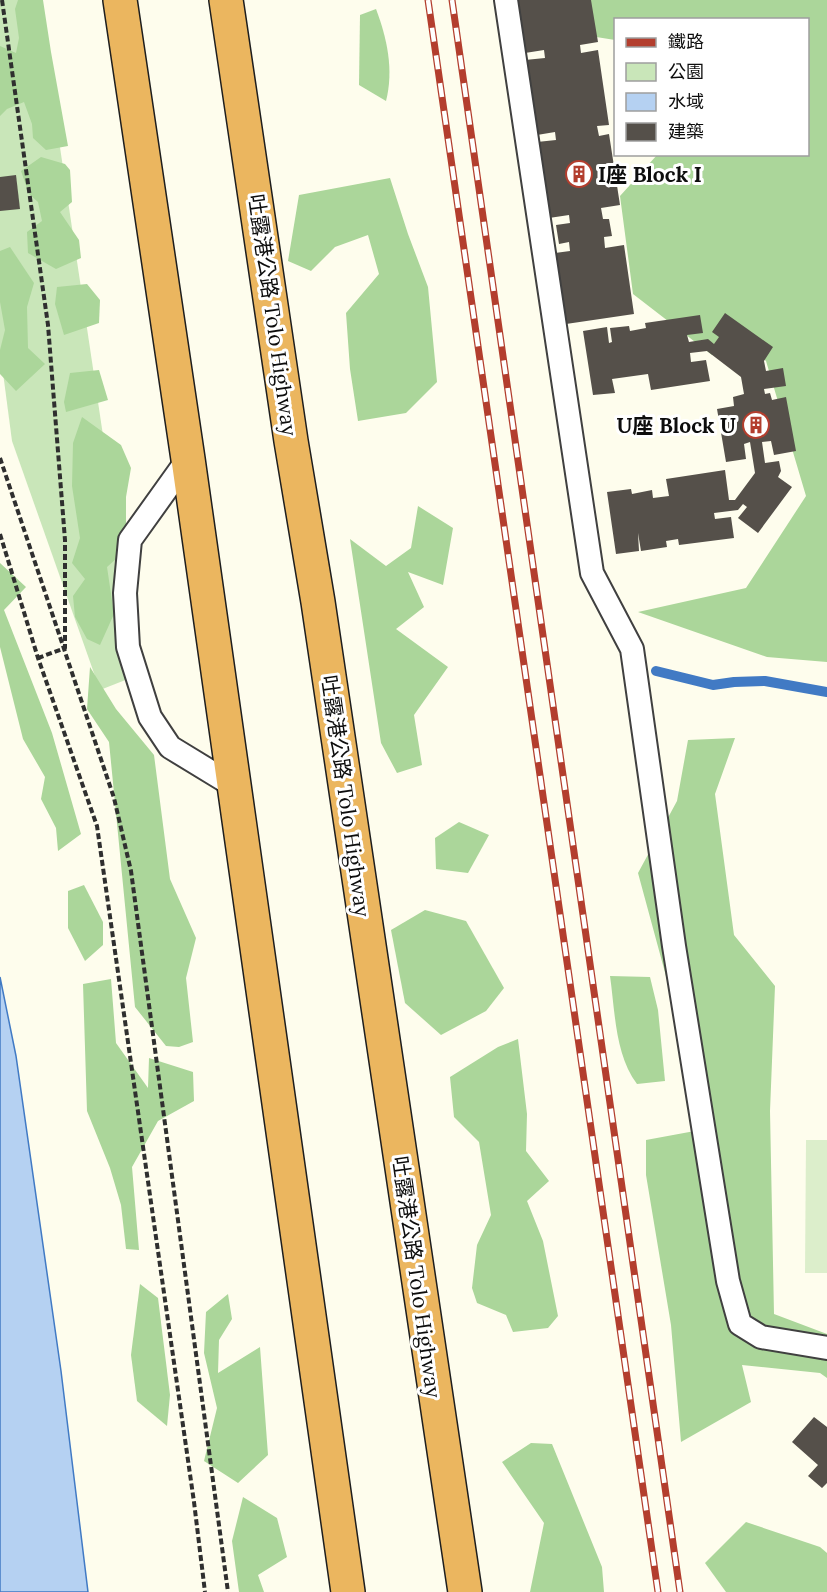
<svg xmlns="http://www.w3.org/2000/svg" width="827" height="1592" viewBox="0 0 827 1592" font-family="Lora,'Noto Sans TC',serif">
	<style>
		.green { fill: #c9e6b9 }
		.forest { fill: #abd69a }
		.pitch { fill: #dceecb }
		.water { fill: #b5d1f2; stroke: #417ac4; stroke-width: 1.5 }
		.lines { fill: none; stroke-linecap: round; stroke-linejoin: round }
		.stream { stroke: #417ac4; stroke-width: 10 }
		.building { fill: #55504a }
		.service-casing { stroke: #404040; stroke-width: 26 }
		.motorway-casing { stroke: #1e1e1e; stroke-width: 36 }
		.path { stroke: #2f2f2f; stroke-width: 4; stroke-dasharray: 6 3; stroke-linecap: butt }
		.service { stroke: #fff; stroke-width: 22 }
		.motorway { stroke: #ebb65f; stroke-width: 33 }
		.rail-casing { stroke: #b33e2e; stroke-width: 7 }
		.rail { stroke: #fff; stroke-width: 4.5; stroke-dasharray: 14; stroke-linecap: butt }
		.labels { text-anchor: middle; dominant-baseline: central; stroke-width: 6; stroke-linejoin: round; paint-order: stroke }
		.poi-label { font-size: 21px; font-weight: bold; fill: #0d0d0d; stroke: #fff; text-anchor: start }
		.street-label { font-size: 21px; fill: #0d0d0d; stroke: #fff }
	</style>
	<rect width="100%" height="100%" fill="#fefded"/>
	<!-- green -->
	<path class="green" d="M 0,0 L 38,0 L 104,442 L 128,679 L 100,690 L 12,441 L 0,350 Z"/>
	<!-- forest -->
	<g class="forest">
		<path d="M 18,0 L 43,0 L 51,52 L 68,146 L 46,150 L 33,138 L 32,124 L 24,102 L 7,109 L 0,116 L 0,46 L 16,53 L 19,38 L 15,9 Z"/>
		<path d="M 585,0 L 827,0 L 827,662 L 767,657 L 638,612 L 746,588 L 806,496 L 766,361 L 742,340 L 712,355 L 633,294 L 620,196 L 657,155 L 808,154 L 808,20 L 616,20 L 615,40 L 590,36 Z"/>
		<path d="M 376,9 C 387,38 394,70 386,101 L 359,85 L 360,15 Z"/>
		<path d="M 41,157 L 65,164 L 70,170 L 72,202 L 60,212 L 79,240 L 81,258 L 56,269 L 28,253 L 27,232 L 42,221 L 38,202 L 29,194 L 21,171 Z"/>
		<path d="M 390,178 L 408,234 L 428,287 L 437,382 L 406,413 L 358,421 L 350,369 L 346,313 L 379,274 L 368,235 L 335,247 L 311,271 L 288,261 L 299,195 Z"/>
		<path d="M 10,247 L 34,283 L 27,307 L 28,348 L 45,364 L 16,391 L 0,374 L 0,350 L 5,330 L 0,302 L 0,251 Z"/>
		<path d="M 87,284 L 100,300 L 99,323 L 64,335 L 55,304 L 57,287 Z"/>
		<path d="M 99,370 L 108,400 L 66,412 L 64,402 L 70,373 Z"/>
		<path d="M 82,417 L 121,445 L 131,468 L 126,497 L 126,550 L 107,567 L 114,614 L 100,645 L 87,639 L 75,617 L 73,596 L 85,579 L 72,563 L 80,538 L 72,486 L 73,443 Z"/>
		<path d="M 418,506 L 453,528 L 443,585 L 408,572 L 424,607 L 396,629 L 448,667 L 414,715 L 422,765 L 397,773 L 381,743 L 350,539 L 386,566 L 411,548 Z"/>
		<path d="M 0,563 L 26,587 L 4,610 L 52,733 L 81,834 L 58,851 L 56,828 L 41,799 L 45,777 L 23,739 L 0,647 Z"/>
		<path d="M 90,667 L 116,709 L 154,755 L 170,879 L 196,938 L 186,978 L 193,1042 L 179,1047 L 166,1046 L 135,1007 L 109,742 L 87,709 Z"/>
		<path d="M 735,738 L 715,794 L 734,935 L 775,986 L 770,1111 L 774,1314 L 827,1334 L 827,1378 L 820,1373 L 742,1365 L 751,1402 L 681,1442 L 671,1325 L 646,1175 L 646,1140 L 711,1128 L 673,1002 L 638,873 L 677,801 L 688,740 Z"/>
		<path d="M 459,822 L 489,835 L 468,873 L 436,869 L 435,838 Z"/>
		<path d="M 84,885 L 103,922 L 103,945 L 85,961 L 68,928 L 68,891 Z"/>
		<path d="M 425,910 L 466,921 L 504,988 L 486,1011 L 441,1035 L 405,1003 L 391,930 Z"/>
		<path d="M 610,976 L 650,977 L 658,1010 L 665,1081 L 637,1084 C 615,1055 615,1011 610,976 Z"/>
		<path d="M 111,979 L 116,1043 L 148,1088 L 149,1058 L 193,1072 L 194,1101 L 158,1121 L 132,1167 L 139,1250 L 126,1249 L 121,1205 L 110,1168 L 87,1111 L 83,984 Z"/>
		<path d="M 518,1039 L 527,1114 L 526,1151 L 549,1181 L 527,1201 L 543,1241 L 558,1316 L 548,1328 L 513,1332 L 506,1315 L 477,1303 L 472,1288 L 477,1245 L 491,1215 L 479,1142 L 454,1117 L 450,1077 L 498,1047 Z"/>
		<path d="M 140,1284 L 158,1298 L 170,1395 L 167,1426 L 137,1401 L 131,1355 Z"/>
		<path d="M 228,1294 L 232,1319 L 219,1340 L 218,1373 L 260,1347 L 268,1455 L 238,1483 L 204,1461 L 217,1408 L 204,1353 L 206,1312 Z"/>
		<path d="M 531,1443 L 552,1444 L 602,1567 L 604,1592 L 530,1592 L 544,1523 L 502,1462 Z"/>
		<path d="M 243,1497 L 277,1518 L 287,1557 L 258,1575 L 264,1592 L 239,1592 L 232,1541 Z"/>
		<path d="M 746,1522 L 820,1547 L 827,1553 L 827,1592 L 726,1592 L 705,1563 Z"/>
	</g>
	<!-- pitch -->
	<path class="pitch" d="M 806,1140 L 827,1140 L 827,1273 L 805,1273 Z"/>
	<!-- water -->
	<path class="water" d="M 0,977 L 16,1056 L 61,1371 L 88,1592 L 0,1592 Z"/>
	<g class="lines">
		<!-- stream -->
		<path class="stream" d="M 656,671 L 713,685 L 734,682 L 765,681 L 827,692"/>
	</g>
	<!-- building -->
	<g class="building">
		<path d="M 516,0 L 591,0 L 598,42 L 580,45 L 581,53 L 598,50 L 609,125 L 597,126 L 599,136 L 609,134 L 620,205 L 601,208 L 603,219 L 609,219 L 612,236 L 604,237 L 605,248 L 624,245 L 634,314 L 566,324 L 555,253 L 570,251 L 569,242 L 559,244 L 556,225 L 570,223 L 569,215 L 549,218 L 537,142 L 556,140 L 555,132 L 537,135 L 525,60 L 545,58 L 544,50 L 525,53 Z"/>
		<path d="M 16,175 L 20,209 L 0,211 L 0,177 Z"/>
		<path d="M 725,313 L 773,347 L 764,361 L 766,371 L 783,368 L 786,386 L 764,389 L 765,394 L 770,393 L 772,400 L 786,397 L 796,451 L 774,455 L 771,441 L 762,442 L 765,463 L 779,461 L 781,471 L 778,477 L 792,487 L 758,533 L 738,518 L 747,507 L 743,504 L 738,510 L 714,513 L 715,519 L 731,517 L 734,538 L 679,545 L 678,539 L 666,541 L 667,547 L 641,551 L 638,533 L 639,551 L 616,554 L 607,492 L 631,489 L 632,494 L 652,490 L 653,498 L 669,496 L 666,479 L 725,470 L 729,500 L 735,500 L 755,473 L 750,442 L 744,444 L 746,459 L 726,462 L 717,409 L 734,406 L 733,397 L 744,394 L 741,377 L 707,351 L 690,353 L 691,362 L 706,360 L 710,381 L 651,390 L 648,374 L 612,379 L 615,393 L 593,395 L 583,331 L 607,327 L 609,343 L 612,342 L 610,328 L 629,326 L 630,331 L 646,328 L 645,323 L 700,315 L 703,333 L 687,335 L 689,342 L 708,339 L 714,344 L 719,337 L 712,332 Z"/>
		<path d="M 814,1417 L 827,1427 L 827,1483 L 822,1488 L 808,1476 L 818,1465 L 792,1442 Z"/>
	</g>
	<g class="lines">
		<defs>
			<g id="service">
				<path d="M 506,0 L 592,573 L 632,649 L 674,946 L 728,1281 L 740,1324 L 761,1337 L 827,1348"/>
				<path d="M 188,459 L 130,540 L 125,593 L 128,647 L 150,717 L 170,747 L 234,786"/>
			</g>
			<g id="motorway">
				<path d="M 120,0 L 188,459 L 348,1592"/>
				<path d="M 226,0 L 291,441 L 318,602 L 465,1592"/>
			</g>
		</defs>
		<!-- service casing -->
		<use href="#service" class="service-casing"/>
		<!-- motorway casing -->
		<use href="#motorway" class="motorway-casing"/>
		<!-- path -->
		<g class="path">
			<path d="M 2,0 L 48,325 L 65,540 L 65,648 L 38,658"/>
			<path d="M 0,458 L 114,798 L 131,871 L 228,1592"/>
			<path d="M 0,534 L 38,658 L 97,826 L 194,1502 L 205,1592"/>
		</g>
		<!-- service -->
		<use href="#service" class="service"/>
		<!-- motorway -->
		<use href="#motorway" class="motorway"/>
		<defs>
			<g id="rail">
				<path d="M 428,0 L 658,1592"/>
				<path d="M 452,0 L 680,1592"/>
			</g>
		</defs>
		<!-- rail casing -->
		<use href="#rail" class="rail-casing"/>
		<!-- rail -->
		<use href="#rail" class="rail"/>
	</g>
	<!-- icons -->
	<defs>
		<symbol id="building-ring" viewBox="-11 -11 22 22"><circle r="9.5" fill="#fff" stroke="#b33e2e" stroke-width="1.5"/><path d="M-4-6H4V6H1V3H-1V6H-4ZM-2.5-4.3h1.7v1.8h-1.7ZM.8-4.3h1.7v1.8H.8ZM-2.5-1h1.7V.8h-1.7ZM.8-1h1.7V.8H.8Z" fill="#b33e2e"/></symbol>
	</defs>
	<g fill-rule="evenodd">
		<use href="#building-ring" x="564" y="159" width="30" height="30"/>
		<use href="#building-ring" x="741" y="410" width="30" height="30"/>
	</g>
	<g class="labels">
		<!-- poi labels -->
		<g class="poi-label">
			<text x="598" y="174">I座 Block I</text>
			<text x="736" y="425" text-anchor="end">U座 Block U</text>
		</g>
		<!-- street labels -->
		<g class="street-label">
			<text transform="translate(273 315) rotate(82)">吐露港公路 Tolo Highway</text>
			<text transform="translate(346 796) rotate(82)">吐露港公路 Tolo Highway</text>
			<text transform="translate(417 1277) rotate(82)">吐露港公路 Tolo Highway</text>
		</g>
	</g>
	<!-- legend -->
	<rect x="614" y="18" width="195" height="138" fill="#ffffff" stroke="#9e9e9e" stroke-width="1.5"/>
	<rect x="626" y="38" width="30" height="9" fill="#b33e2e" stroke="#9e9e9e" stroke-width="1.5"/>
	<text x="668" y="48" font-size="18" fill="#0d0d0d">鐵路</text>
	<rect x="626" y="63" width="30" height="18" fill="#c9e6b9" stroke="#9e9e9e" stroke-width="1.5"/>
	<text x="668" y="78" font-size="18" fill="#0d0d0d">公園</text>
	<rect x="626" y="93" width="30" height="18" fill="#b5d1f2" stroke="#9e9e9e" stroke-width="1.5"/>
	<text x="668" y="108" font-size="18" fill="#0d0d0d">水域</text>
	<rect x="626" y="123" width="30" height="18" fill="#55504a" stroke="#9e9e9e" stroke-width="1.5"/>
	<text x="668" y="138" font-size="18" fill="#0d0d0d">建築</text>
</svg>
